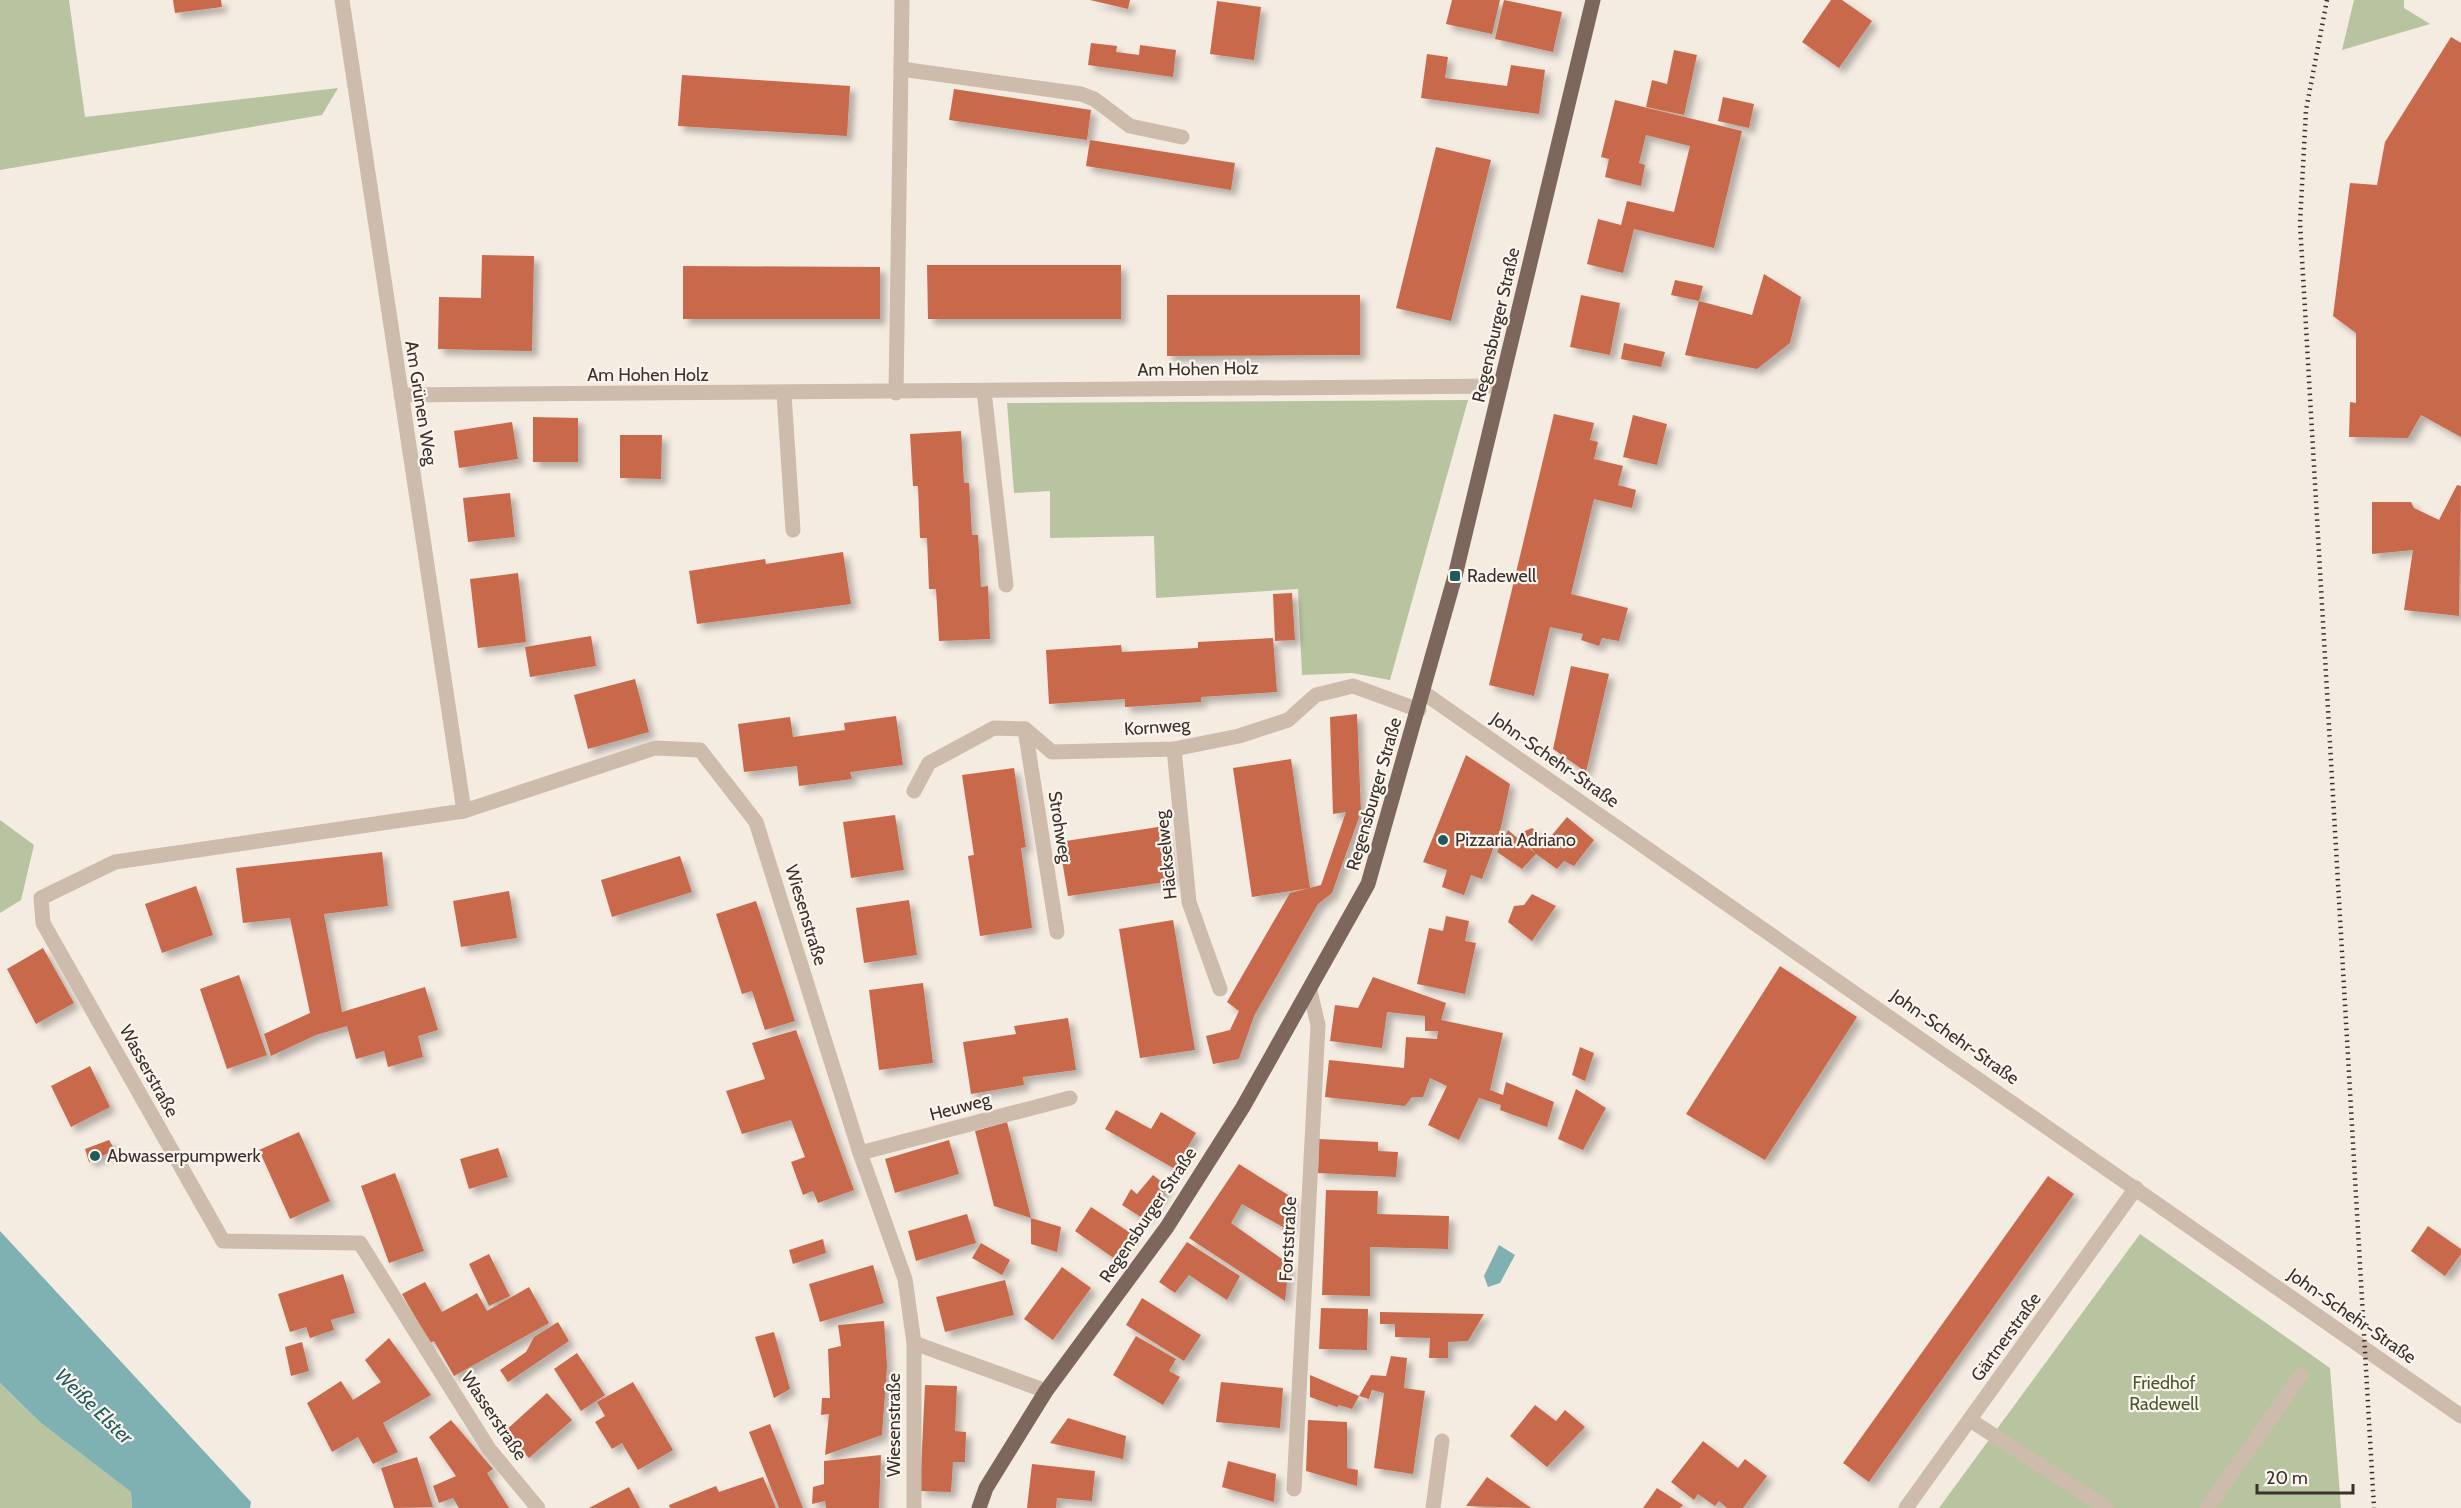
<svg xmlns="http://www.w3.org/2000/svg" width="2461" height="1508" viewBox="0 0 2461 1508" font-family="Cabin,sans-serif">
	<style>
		.green { fill: #b8c4a0 }
		.water { fill: #7fb0b2 }
		.building { fill: #c8694b; filter: url(#shadow) }
		.lines { fill: none; stroke-linecap: round; stroke-linejoin: round }
		.minor { stroke: #cdbbac; stroke-width: 15 }
		.major { stroke: #7d675c; stroke-width: 15 }
		.rail { stroke: #3b302b; stroke-width: 4.5; stroke-dasharray: 1.5 4.5; stroke-linecap: butt }
		.poi-dot { fill: #1f5a5e; stroke: #fbf5ee; stroke-width: 2 }
		.labels { text-anchor: middle; dominant-baseline: central; stroke-width: 4.5; stroke-linejoin: round; paint-order: stroke }
		.street-label { font-size: 18px; fill: #3b302b; stroke: #fbf5ee }
		.poi-label { font-size: 18px; fill: #3b302b; stroke: #fbf5ee; text-anchor: start }
		.park-label { font-size: 18px; fill: #4a5a2e; stroke: #fbf5ee }
		.water-label { font-size: 20px; font-style: italic; fill: #1f5a5e; stroke: #fbf5ee }
	</style>
	<defs>
		<filter id="shadow"><feDropShadow dx="5.5" dy="5.5" stdDeviation="3" flood-color="#0004"/></filter>
	</defs>
	<rect width="100%" height="100%" fill="#f4ebe1"/>
	<!-- green -->
	<g class="green">
		<path d="M 0,0 L 69,0 L 85,117 L 338,88 L 322,115 L 0,170 Z"/>
		<path d="M 2354,0 L 2404,0 L 2404,8 L 2430,24 L 2342,50 Z"/>
		<path d="M 1468,400 L 1390,680 L 1352,673 L 1302,675 L 1298,589 L 1156,598 L 1154,536 L 1050,538 L 1050,491 L 1014,493 L 1007,403 Z"/>
		<path d="M 0,820 L 34,845 L 21,900 L 0,913 Z"/>
		<path d="M 2140,1234 L 2330,1368 L 2341,1508 L 1939,1508 Z"/>
		<path d="M 0,1383 L 41,1423 L 131,1492 L 132,1508 L 0,1508 Z"/>
	</g>
	<!-- water -->
	<g class="water">
		<path d="M 0,1231 L 251,1502 L 250,1508 L 132,1508 L 131,1492 L 41,1423 L 0,1383 Z"/>
		<path d="M 1499,1245 L 1515,1255 L 1500,1283 L 1488,1287 L 1484,1276 Z"/>
	</g>
	<!-- building -->
	<g class="building">
		<path d="M 173,0 L 221,0 L 222,7 L 175,13 Z"/>
		<path d="M 1090,0 L 1130,0 L 1128,9 Z"/>
		<path d="M 1452,0 L 1500,0 L 1492,34 L 1446,24 Z"/>
		<path d="M 1504,0 L 1562,12 L 1553,52 L 1495,39 Z"/>
		<path d="M 1831,0 L 1842,0 L 1872,21 L 1839,68 L 1802,42 Z"/>
		<path d="M 1217,1 L 1261,7 L 1254,60 L 1210,54 Z"/>
		<path d="M 2451,37 L 2461,43 L 2461,437 L 2421,415 L 2408,438 L 2349,437 L 2350,402 L 2356,403 L 2356,333 L 2333,316 L 2350,183 L 2377,185 L 2385,142 Z"/>
		<path d="M 1091,43 L 1117,46 L 1116,52 L 1139,55 L 1140,45 L 1176,50 L 1173,77 L 1088,65 Z"/>
		<path d="M 1674,50 L 1697,55 L 1684,115 L 1646,107 L 1652,80 L 1667,84 Z"/>
		<path d="M 1427,54 L 1448,57 L 1445,78 L 1507,86 L 1511,65 L 1545,70 L 1539,114 L 1421,98 Z"/>
		<path d="M 682,75 L 850,86 L 847,136 L 678,126 Z"/>
		<path d="M 954,89 L 1091,110 L 1087,140 L 949,120 Z"/>
		<path d="M 1723,97 L 1754,104 L 1749,128 L 1718,121 Z"/>
		<path d="M 1615,100 L 1742,131 L 1714,248 L 1634,229 L 1623,273 L 1587,264 L 1598,219 L 1621,225 L 1627,201 L 1674,212 L 1690,146 L 1646,135 L 1639,163 L 1645,165 L 1641,186 L 1605,177 L 1609,159 L 1601,157 Z"/>
		<path d="M 1090,140 L 1235,163 L 1231,190 L 1086,166 Z"/>
		<path d="M 1436,147 L 1491,160 L 1451,321 L 1396,308 Z"/>
		<path d="M 482,255 L 534,256 L 532,351 L 438,349 L 439,297 L 481,298 Z"/>
		<path d="M 927,265 L 1121,265 L 1121,319 L 928,319 Z"/>
		<path d="M 683,266 L 880,267 L 880,319 L 683,319 Z"/>
		<path d="M 1764,274 L 1801,297 L 1790,343 L 1757,369 L 1685,355 L 1699,301 L 1752,315 Z"/>
		<path d="M 1675,280 L 1703,286 L 1699,301 L 1671,295 Z"/>
		<path d="M 1167,295 L 1360,295 L 1360,355 L 1167,356 Z"/>
		<path d="M 1581,295 L 1620,303 L 1610,355 L 1570,347 Z"/>
		<path d="M 1624,343 L 1665,352 L 1661,367 L 1621,359 Z"/>
		<path d="M 1554,414 L 1594,423 L 1590,440 L 1598,442 L 1594,459 L 1623,466 L 1618,485 L 1636,490 L 1632,508 L 1594,499 L 1571,594 L 1628,608 L 1619,641 L 1602,638 L 1599,646 L 1581,640 L 1583,634 L 1550,627 L 1534,696 L 1489,685 Z"/>
		<path d="M 1633,415 L 1667,424 L 1657,465 L 1623,457 Z"/>
		<path d="M 533,417 L 578,418 L 578,462 L 533,462 Z"/>
		<path d="M 512,422 L 518,459 L 459,468 L 454,431 Z"/>
		<path d="M 961,431 L 964,483 L 969,483 L 972,535 L 978,535 L 981,587 L 988,586 L 990,639 L 939,641 L 936,589 L 929,589 L 927,538 L 920,538 L 918,486 L 913,486 L 910,434 Z"/>
		<path d="M 620,435 L 662,435 L 661,479 L 620,478 Z"/>
		<path d="M 2457,485 L 2461,486 L 2459,616 L 2404,610 L 2413,550 L 2372,554 L 2372,502 L 2411,502 L 2414,508 L 2439,520 Z"/>
		<path d="M 510,493 L 515,537 L 468,542 L 463,498 Z"/>
		<path d="M 843,552 L 851,604 L 697,624 L 689,571 L 765,559 L 766,564 Z"/>
		<path d="M 518,573 L 526,642 L 478,648 L 470,579 Z"/>
		<path d="M 1292,593 L 1295,640 L 1275,641 L 1273,594 Z"/>
		<path d="M 591,636 L 596,666 L 530,677 L 525,647 Z"/>
		<path d="M 1273,638 L 1277,692 L 1201,697 L 1201,702 L 1125,707 L 1125,699 L 1049,704 L 1046,650 L 1121,645 L 1122,652 L 1198,648 L 1198,642 Z"/>
		<path d="M 1571,666 L 1609,674 L 1586,772 L 1553,749 Z"/>
		<path d="M 635,679 L 649,732 L 588,749 L 574,695 Z"/>
		<path d="M 1357,714 L 1361,812 L 1332,893 L 1318,904 L 1254,1016 L 1239,1059 L 1213,1064 L 1206,1036 L 1230,1030 L 1239,1011 L 1227,1002 L 1290,893 L 1321,885 L 1346,812 L 1333,814 L 1330,717 Z"/>
		<path d="M 896,716 L 903,765 L 850,772 L 852,779 L 799,786 L 797,766 L 744,772 L 738,724 L 790,717 L 793,737 L 845,730 L 844,723 Z"/>
		<path d="M 1466,755 L 1510,784 L 1501,827 L 1482,879 L 1471,875 L 1464,895 L 1442,887 L 1447,870 L 1423,862 Z"/>
		<path d="M 1291,759 L 1310,888 L 1252,897 L 1233,768 Z"/>
		<path d="M 1014,768 L 1026,847 L 1021,848 L 1032,928 L 980,936 L 968,856 L 974,855 L 962,775 Z"/>
		<path d="M 895,815 L 904,870 L 851,878 L 843,822 Z"/>
		<path d="M 1567,817 L 1594,840 L 1574,866 L 1564,861 L 1557,869 L 1536,854 L 1522,869 L 1497,852 L 1508,830 L 1536,854 L 1518,834 L 1532,828 L 1547,841 Z"/>
		<path d="M 1165,826 L 1173,881 L 1068,896 L 1059,842 Z"/>
		<path d="M 382,852 L 388,906 L 324,914 L 342,1012 L 425,987 L 438,1030 L 418,1036 L 423,1057 L 388,1067 L 384,1051 L 356,1059 L 347,1026 L 316,1035 L 271,1056 L 264,1034 L 310,1013 L 290,918 L 243,923 L 236,868 Z"/>
		<path d="M 680,856 L 692,892 L 612,917 L 601,880 Z"/>
		<path d="M 196,886 L 213,935 L 162,953 L 145,904 Z"/>
		<path d="M 509,891 L 517,938 L 461,947 L 453,901 Z"/>
		<path d="M 1532,894 L 1556,906 L 1532,941 L 1508,922 L 1514,906 L 1524,905 Z"/>
		<path d="M 909,900 L 917,955 L 864,963 L 856,908 Z"/>
		<path d="M 756,901 L 795,1021 L 765,1030 L 752,991 L 742,994 L 716,914 Z"/>
		<path d="M 1446,916 L 1469,921 L 1465,941 L 1476,943 L 1465,994 L 1417,984 L 1429,928 L 1443,931 Z"/>
		<path d="M 1173,920 L 1195,1050 L 1140,1058 L 1119,929 Z"/>
		<path d="M 43,948 L 74,1003 L 36,1024 L 7,969 Z"/>
		<path d="M 1780,966 L 1857,1017 L 1765,1160 L 1686,1114 Z"/>
		<path d="M 239,975 L 267,1055 L 227,1069 L 200,989 Z"/>
		<path d="M 1373,977 L 1446,1003 L 1441,1020 L 1503,1033 L 1490,1090 L 1503,1095 L 1506,1082 L 1554,1102 L 1547,1127 L 1500,1110 L 1501,1105 L 1479,1098 L 1459,1140 L 1428,1125 L 1447,1086 L 1430,1078 L 1423,1097 L 1412,1097 L 1405,1106 L 1325,1097 L 1329,1060 L 1404,1068 L 1406,1037 L 1437,1039 L 1438,1031 L 1425,1031 L 1425,1016 L 1387,1012 L 1382,1048 L 1330,1041 L 1335,1005 L 1358,1008 Z"/>
		<path d="M 923,983 L 933,1063 L 879,1070 L 869,990 Z"/>
		<path d="M 1068,1018 L 1076,1070 L 1023,1077 L 1024,1085 L 971,1094 L 963,1042 L 1016,1034 L 1014,1026 Z"/>
		<path d="M 796,1030 L 854,1190 L 818,1203 L 813,1191 L 803,1195 L 791,1162 L 805,1157 L 791,1120 L 742,1134 L 726,1091 L 765,1079 L 752,1043 Z"/>
		<path d="M 1580,1047 L 1594,1053 L 1585,1081 L 1572,1075 Z"/>
		<path d="M 90,1066 L 110,1107 L 71,1127 L 51,1086 Z"/>
		<path d="M 1576,1089 L 1606,1108 L 1583,1150 L 1558,1139 Z"/>
		<path d="M 1116,1110 L 1151,1129 L 1161,1112 L 1196,1133 L 1175,1169 L 1105,1129 Z"/>
		<path d="M 1007,1122 L 1031,1218 L 1061,1227 L 1057,1252 L 1031,1244 L 1031,1218 L 994,1206 L 975,1131 Z"/>
		<path d="M 299,1132 L 330,1201 L 290,1219 L 259,1150 Z"/>
		<path d="M 1319,1139 L 1378,1142 L 1378,1151 L 1398,1152 L 1396,1177 L 1318,1173 Z"/>
		<path d="M 109,1140 L 115,1150 L 89,1162 L 85,1149 Z"/>
		<path d="M 949,1140 L 959,1174 L 895,1193 L 885,1159 Z"/>
		<path d="M 498,1148 L 508,1177 L 469,1189 L 460,1159 Z"/>
		<path d="M 1239,1164 L 1293,1198 L 1290,1231 L 1242,1204 L 1231,1223 L 1289,1264 L 1285,1301 L 1189,1238 Z"/>
		<path d="M 395,1173 L 424,1251 L 389,1263 L 361,1186 Z"/>
		<path d="M 1153,1175 L 1167,1186 L 1144,1219 L 1122,1205 L 1131,1189 L 1137,1194 Z"/>
		<path d="M 2048,1176 L 2074,1194 L 1869,1482 L 1843,1463 Z"/>
		<path d="M 1326,1190 L 1378,1191 L 1377,1214 L 1449,1216 L 1448,1249 L 1370,1247 L 1370,1296 L 1322,1295 Z"/>
		<path d="M 1091,1207 L 1132,1234 L 1115,1259 L 1075,1231 Z"/>
		<path d="M 967,1214 L 976,1243 L 916,1261 L 908,1231 Z"/>
		<path d="M 2428,1226 L 2461,1249 L 2461,1254 L 2445,1276 L 2411,1251 Z"/>
		<path d="M 823,1239 L 826,1253 L 793,1264 L 789,1250 Z"/>
		<path d="M 1187,1242 L 1240,1276 L 1227,1300 L 1189,1275 L 1175,1293 L 1159,1282 Z"/>
		<path d="M 981,1243 L 1010,1260 L 1002,1275 L 972,1258 Z"/>
		<path d="M 489,1254 L 510,1296 L 489,1306 L 469,1264 Z"/>
		<path d="M 873,1265 L 884,1303 L 820,1322 L 809,1284 Z"/>
		<path d="M 1062,1267 L 1091,1288 L 1053,1340 L 1024,1319 Z"/>
		<path d="M 343,1274 L 355,1313 L 331,1320 L 334,1330 L 310,1338 L 306,1327 L 290,1332 L 278,1294 Z"/>
		<path d="M 1005,1280 L 1014,1315 L 945,1332 L 936,1297 Z"/>
		<path d="M 425,1282 L 442,1312 L 477,1293 L 487,1311 L 529,1287 L 549,1323 L 454,1376 L 434,1341 L 430,1343 L 402,1294 Z"/>
		<path d="M 1142,1298 L 1201,1335 L 1184,1361 L 1126,1325 Z"/>
		<path d="M 1321,1308 L 1368,1309 L 1367,1350 L 1319,1349 Z"/>
		<path d="M 1380,1312 L 1484,1314 L 1468,1341 L 1448,1342 L 1448,1358 L 1429,1358 L 1430,1338 L 1395,1337 L 1395,1324 L 1380,1324 Z"/>
		<path d="M 884,1321 L 887,1366 L 882,1435 L 825,1455 L 829,1414 L 821,1415 L 822,1398 L 830,1398 L 828,1349 L 841,1346 L 838,1325 Z"/>
		<path d="M 558,1322 L 569,1341 L 508,1382 L 500,1370 L 526,1352 L 534,1337 Z"/>
		<path d="M 774,1332 L 790,1389 L 774,1398 L 755,1337 Z"/>
		<path d="M 1136,1336 L 1176,1359 L 1169,1371 L 1180,1377 L 1163,1405 L 1113,1375 Z"/>
		<path d="M 389,1338 L 431,1395 L 383,1423 L 398,1452 L 373,1464 L 358,1437 L 332,1452 L 307,1403 L 341,1381 L 353,1400 L 381,1382 L 365,1360 Z"/>
		<path d="M 302,1342 L 309,1371 L 291,1376 L 285,1347 Z"/>
		<path d="M 577,1353 L 605,1395 L 581,1411 L 554,1369 Z"/>
		<path d="M 1391,1356 L 1407,1358 L 1404,1388 L 1425,1391 L 1413,1474 L 1374,1468 L 1384,1393 L 1372,1390 L 1369,1399 L 1359,1396 L 1371,1375 L 1386,1376 Z"/>
		<path d="M 1310,1375 L 1359,1396 L 1352,1409 L 1339,1405 L 1337,1407 L 1310,1397 Z"/>
		<path d="M 633,1382 L 673,1450 L 638,1470 L 622,1443 L 612,1449 L 595,1422 L 605,1416 L 597,1402 Z"/>
		<path d="M 1221,1382 L 1283,1388 L 1280,1428 L 1216,1422 Z"/>
		<path d="M 925,1385 L 957,1386 L 955,1431 L 966,1432 L 965,1462 L 953,1462 L 951,1492 L 920,1491 Z"/>
		<path d="M 547,1393 L 572,1420 L 529,1458 L 504,1432 Z"/>
		<path d="M 1535,1405 L 1556,1421 L 1565,1410 L 1585,1427 L 1547,1467 L 1510,1436 Z"/>
		<path d="M 1068,1418 L 1126,1436 L 1123,1459 L 1050,1443 Z"/>
		<path d="M 451,1420 L 493,1469 L 487,1473 L 509,1508 L 459,1508 L 453,1498 L 439,1503 L 433,1486 L 456,1476 L 429,1437 Z"/>
		<path d="M 1308,1420 L 1347,1422 L 1347,1468 L 1358,1470 L 1357,1486 L 1306,1471 Z"/>
		<path d="M 770,1424 L 803,1508 L 779,1508 L 749,1432 Z"/>
		<path d="M 1703,1441 L 1738,1468 L 1745,1459 L 1767,1476 L 1743,1508 L 1727,1508 L 1719,1501 L 1715,1506 L 1698,1494 L 1694,1500 L 1671,1482 Z"/>
		<path d="M 881,1455 L 879,1508 L 826,1508 L 825,1501 L 812,1504 L 813,1487 L 824,1484 L 824,1461 Z"/>
		<path d="M 417,1457 L 433,1507 L 394,1508 L 381,1468 Z"/>
		<path d="M 1228,1461 L 1276,1474 L 1274,1502 L 1222,1487 Z"/>
		<path d="M 1032,1464 L 1095,1471 L 1092,1501 L 1057,1498 L 1056,1508 L 1027,1508 Z"/>
		<path d="M 763,1477 L 776,1508 L 670,1508 L 669,1505 L 716,1486 L 719,1492 Z"/>
		<path d="M 1487,1477 L 1531,1508 L 1466,1506 Z"/>
		<path d="M 629,1487 L 640,1508 L 589,1508 Z"/>
		<path d="M 1657,1488 L 1683,1505 L 1680,1508 L 1643,1508 Z"/>
	</g>
	<g class="lines">
		<!-- minor -->
		<g class="minor">
			<path d="M 342,0 L 464,811"/>
			<path d="M 901,69 L 1081,94 L 1094,99 L 1130,126 L 1182,137"/>
			<path d="M 984,391 L 1006,585"/>
			<path d="M 896,393 L 902,0"/>
			<path d="M 784,394 L 793,530"/>
			<path d="M 401,395 L 1501,386"/>
			<path d="M 1424,693 L 2461,1416"/>
			<path d="M 1025,729 L 1057,932"/>
			<path d="M 1174,749 L 1189,902 L 1220,989"/>
			<path d="M 914,791 L 929,763 L 994,728 L 1025,729 L 1052,752 L 1174,749 L 1239,736 L 1288,720 L 1316,695 L 1353,686 L 1419,710"/>
			<path d="M 860,1153 L 1070,1098"/>
			<path d="M 914,1343 L 1046,1391"/>
			<path d="M 1970,1420 L 2106,1508"/>
			<path d="M 1294,1489 L 1318,1025 L 1310,991"/>
			<path d="M 538,1508 L 489,1449 L 360,1243 L 223,1241 L 43,923 L 41,898 L 115,862 L 464,811 L 655,748 L 700,750 L 756,822 L 860,1153 L 905,1279 L 914,1343 L 914,1508"/>
			<path d="M 1433,1508 L 1442,1441"/>
			<path d="M 1906,1508 L 2136,1188"/>
			<path d="M 2207,1508 L 2301,1375"/>
		</g>
		<!-- major -->
		<path class="major" d="M 979,1508 L 986,1488 L 1046,1391 L 1167,1227 L 1243,1107 L 1368,884 L 1455,576 L 1593,0"/>
		<!-- rail -->
		<path class="rail" d="M 2327,0 L 2306,110 L 2300,223 L 2374,1508"/>
	</g>
	<!-- markers -->
	<g class="poi-dot">
		<rect x="1449" y="570" width="12" height="12" rx="3"/>
		<circle cx="1443" cy="840" r="6"/>
		<circle cx="95" cy="1156" r="6"/>
	</g>
	<g class="labels">
		<!-- street labels -->
		<g class="street-label">
			<text transform="translate(1496 325) rotate(-77)">Regensburger Straße</text>
			<text transform="translate(1198 369) rotate(-1)">Am Hohen Holz</text>
			<text x="648" y="375">Am Hohen Holz</text>
			<text transform="translate(421 403) rotate(81)">Am Grünen Weg</text>
			<text transform="translate(1157 727) rotate(-4)">Kornweg</text>
			<text transform="translate(1555 760) rotate(35)">John-Schehr-Straße</text>
			<text transform="translate(1374 794) rotate(-74)">Regensburger Straße</text>
			<text transform="translate(1060 827) rotate(81)">Strohweg</text>
			<text transform="translate(1166 855) rotate(-96)">Häckselweg</text>
			<text transform="translate(806 915) rotate(73)">Wiesenstraße</text>
			<text transform="translate(1955 1037) rotate(35)">John-Schehr-Straße</text>
			<text transform="translate(149 1071) rotate(61)">Wasserstraße</text>
			<text transform="translate(960 1107) rotate(-15)">Heuweg</text>
			<text transform="translate(1148 1215) rotate(-56)">Regensburger Straße</text>
			<text transform="translate(1288 1239) rotate(-87)">Forststraße</text>
			<text transform="translate(2352 1316) rotate(35)">John-Schehr-Straße</text>
			<text transform="translate(2006 1337) rotate(-54)">Gärtnerstraße</text>
			<text transform="translate(494 1416) rotate(56)">Wasserstraße</text>
			<text transform="translate(894 1425) rotate(-90)">Wiesenstraße</text>
		</g>
		<!-- poi labels -->
		<g class="poi-label">
			<text x="1467" y="576">Radewell</text>
			<text x="1455" y="840">Pizzaria Adriano</text>
			<text x="107" y="1156">Abwasserpumpwerk</text>
		</g>
		<!-- park labels -->
		<g class="park-label">
			<text x="2164" y="1383">Friedhof<tspan x="2164" dy="21">Radewell</tspan></text>
		</g>
		<!-- water labels -->
		<g class="water-label">
			<text transform="translate(94 1406) rotate(44)">Weiße Elster</text>
		</g>
	</g>
	<!-- scale -->
	<path d="M2257 1484v9h96v-9" fill="none" stroke="#3b302b" stroke-width="3"/>
	<text x="2266" y="1484" font-size="18" fill="#3b302b" stroke="#fbf5ee" stroke-width="4.5" paint-order="stroke">20 m</text>
</svg>
